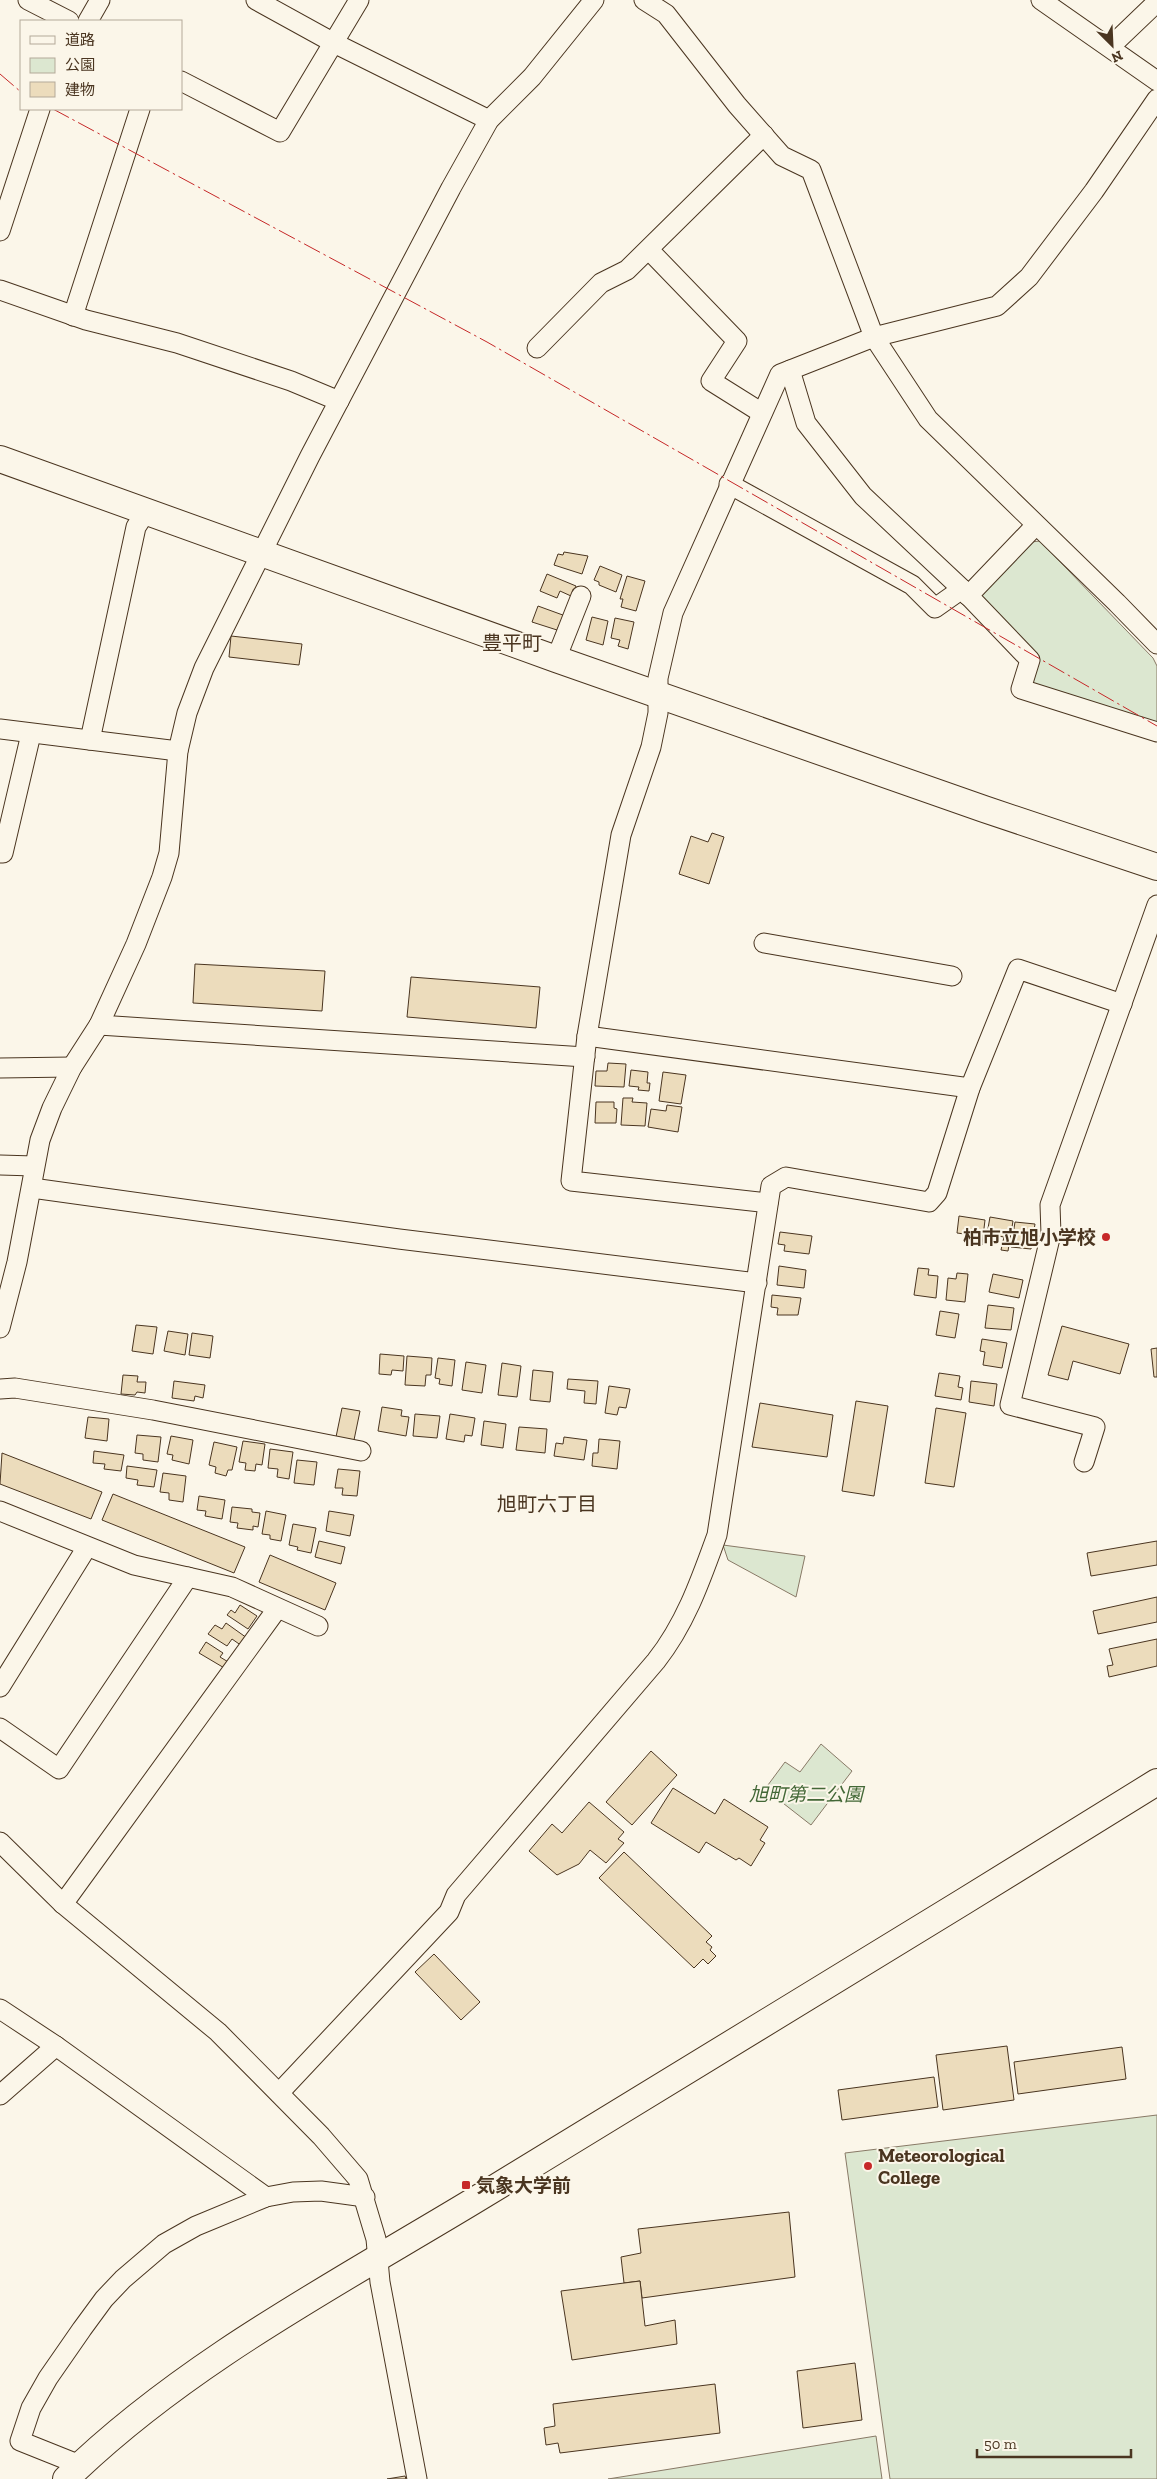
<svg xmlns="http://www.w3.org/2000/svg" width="1157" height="2479" viewBox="0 0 1157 2479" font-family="'Zilla Slab','Noto Sans JP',serif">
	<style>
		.green { fill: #dce7d0; stroke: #887966 }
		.building { fill: #ecdcbc; stroke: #4a3520 }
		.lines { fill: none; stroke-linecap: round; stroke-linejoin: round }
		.street-casing { stroke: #4a3520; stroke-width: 21 }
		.secondary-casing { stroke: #4a3520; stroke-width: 28 }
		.street { stroke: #fbf6e9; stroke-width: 19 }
		.secondary { stroke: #fbf6e9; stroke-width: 26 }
		.power { stroke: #c62828; stroke-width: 1; stroke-dasharray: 18 4 2.5 4; stroke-linecap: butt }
		.poi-dot { fill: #c62828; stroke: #fbf6e9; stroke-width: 2 }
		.labels { text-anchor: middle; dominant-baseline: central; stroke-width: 4; stroke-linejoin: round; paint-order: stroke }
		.poi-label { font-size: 19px; font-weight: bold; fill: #4a3520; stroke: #fbf6e9; text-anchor: start }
		.park-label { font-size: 19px; font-style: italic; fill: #436837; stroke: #fbf6e9 }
		.neighbourhood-label { font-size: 20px; fill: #4a3520; stroke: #fbf6e9 }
	</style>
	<rect width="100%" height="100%" fill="#fbf6e9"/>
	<!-- green -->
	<g class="green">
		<path d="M 1040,541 L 1153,658 L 1157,666 L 1157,728 L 1035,686 L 981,599 L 982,589 L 1031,542 Z"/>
		<path d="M 723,1545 L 805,1556 L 796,1597 L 728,1560 Z"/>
		<path d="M 821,1744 L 852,1771 L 811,1825 L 765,1789 L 785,1762 L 800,1772 Z"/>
		<path d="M 1157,2115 L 1157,2479 L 890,2479 L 845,2153 Z"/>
		<path d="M 876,2436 L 882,2479 L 608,2479 Z"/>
	</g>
	<!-- building -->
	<g class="building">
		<path d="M 564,552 L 588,556 L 582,574 L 554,565 L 558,554 L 563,555 Z"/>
		<path d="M 600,566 L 622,575 L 616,592 L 599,585 L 599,582 L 594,580 Z"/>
		<path d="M 547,574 L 576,586 L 571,596 L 560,591 L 557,598 L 540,591 Z"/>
		<path d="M 627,576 L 645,581 L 636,611 L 621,607 L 623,599 L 620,599 Z"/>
		<path d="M 538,606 L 571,618 L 568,627 L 560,624 L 557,630 L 532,622 Z"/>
		<path d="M 592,617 L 608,621 L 603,645 L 586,640 Z"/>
		<path d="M 615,618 L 634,622 L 628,649 L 618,646 L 620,640 L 611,638 Z"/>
		<path d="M 231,636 L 302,644 L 299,665 L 229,657 Z"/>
		<path d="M 712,833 L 724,837 L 709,884 L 679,874 L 691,836 L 708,842 Z"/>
		<path d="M 195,964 L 325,971 L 322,1011 L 193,1003 Z"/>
		<path d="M 411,977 L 540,987 L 536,1028 L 407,1017 Z"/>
		<path d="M 608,1063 L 626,1064 L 624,1087 L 595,1086 L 596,1071 L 607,1071 Z"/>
		<path d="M 631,1070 L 648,1072 L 647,1083 L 650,1083 L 649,1091 L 638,1090 L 639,1087 L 629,1086 Z"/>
		<path d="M 663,1072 L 686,1075 L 681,1104 L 659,1101 Z"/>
		<path d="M 623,1098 L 633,1098 L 632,1102 L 647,1103 L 645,1126 L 621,1125 Z"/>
		<path d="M 596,1102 L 614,1102 L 614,1108 L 617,1109 L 616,1123 L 595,1123 Z"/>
		<path d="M 667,1105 L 682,1107 L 678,1132 L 648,1127 L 651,1109 L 666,1111 Z"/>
		<path d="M 959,1216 L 985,1220 L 982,1245 L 970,1244 L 972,1235 L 957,1233 Z"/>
		<path d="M 990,1217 L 1013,1221 L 1008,1251 L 1001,1250 L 1004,1237 L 987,1234 Z"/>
		<path d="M 1015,1222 L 1035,1224 L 1031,1249 L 1011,1247 Z"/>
		<path d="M 780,1232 L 812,1236 L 809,1254 L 784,1251 L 785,1245 L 778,1244 Z"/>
		<path d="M 779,1266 L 806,1270 L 804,1288 L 777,1285 Z"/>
		<path d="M 918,1268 L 929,1269 L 928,1275 L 938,1276 L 936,1298 L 914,1295 Z"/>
		<path d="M 957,1273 L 968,1274 L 965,1302 L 946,1300 L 948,1278 L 956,1279 Z"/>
		<path d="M 993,1274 L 1023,1280 L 1019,1298 L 989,1292 Z"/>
		<path d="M 772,1295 L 801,1298 L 798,1315 L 777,1315 L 778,1308 L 771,1307 Z"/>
		<path d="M 988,1305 L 1014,1308 L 1011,1330 L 985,1328 Z"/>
		<path d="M 940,1311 L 959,1314 L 955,1338 L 936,1335 Z"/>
		<path d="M 136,1325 L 157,1327 L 153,1354 L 132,1351 Z"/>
		<path d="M 1062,1326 L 1129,1344 L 1120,1374 L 1073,1361 L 1068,1380 L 1048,1375 Z"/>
		<path d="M 168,1331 L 188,1334 L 185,1355 L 164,1351 Z"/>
		<path d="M 192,1333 L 213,1336 L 210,1358 L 189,1355 Z"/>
		<path d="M 982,1339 L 1007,1343 L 1002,1368 L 983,1365 L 985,1352 L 980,1351 Z"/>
		<path d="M 1157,1348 L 1157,1377 L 1154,1377 L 1151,1349 Z"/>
		<path d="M 380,1354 L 404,1356 L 403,1371 L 392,1370 L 391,1375 L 379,1374 Z"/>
		<path d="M 407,1356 L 432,1358 L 431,1375 L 426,1375 L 425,1386 L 405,1385 Z"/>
		<path d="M 438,1358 L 455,1360 L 452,1386 L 439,1384 L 440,1379 L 435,1378 Z"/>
		<path d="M 466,1362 L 486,1365 L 482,1393 L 462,1390 Z"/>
		<path d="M 502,1363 L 521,1366 L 517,1397 L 498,1395 Z"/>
		<path d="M 533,1370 L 553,1372 L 550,1402 L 530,1400 Z"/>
		<path d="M 939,1373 L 960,1376 L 958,1387 L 963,1388 L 961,1400 L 935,1396 Z"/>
		<path d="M 123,1375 L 138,1376 L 137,1382 L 146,1382 L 145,1393 L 137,1392 L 135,1395 L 121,1394 Z"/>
		<path d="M 568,1379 L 598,1381 L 596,1404 L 584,1403 L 585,1391 L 567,1389 Z"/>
		<path d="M 174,1381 L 205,1385 L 203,1398 L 195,1396 L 194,1401 L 172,1398 Z"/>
		<path d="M 971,1381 L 997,1384 L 994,1406 L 969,1402 Z"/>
		<path d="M 609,1386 L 630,1389 L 626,1408 L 619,1407 L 617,1415 L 605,1413 Z"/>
		<path d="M 856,1401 L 888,1406 L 874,1496 L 842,1491 Z"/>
		<path d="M 760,1403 L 833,1415 L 827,1457 L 752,1447 Z"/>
		<path d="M 382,1407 L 402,1410 L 401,1416 L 409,1417 L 406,1436 L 378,1431 Z"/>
		<path d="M 342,1408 L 360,1411 L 354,1440 L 336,1437 Z"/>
		<path d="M 936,1408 L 966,1413 L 954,1487 L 925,1483 Z"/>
		<path d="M 415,1414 L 440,1416 L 437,1438 L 413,1436 Z"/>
		<path d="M 450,1414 L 475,1418 L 472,1436 L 465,1435 L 464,1442 L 446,1439 Z"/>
		<path d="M 88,1417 L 109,1419 L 107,1441 L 85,1438 Z"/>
		<path d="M 484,1421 L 506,1424 L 503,1448 L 481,1445 Z"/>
		<path d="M 519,1427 L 547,1429 L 545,1453 L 516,1450 Z"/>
		<path d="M 137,1435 L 161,1437 L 158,1462 L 143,1460 L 143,1454 L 135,1453 Z"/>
		<path d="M 171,1436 L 193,1440 L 189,1464 L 172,1460 L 173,1455 L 167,1454 Z"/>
		<path d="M 564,1437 L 587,1440 L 584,1460 L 554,1456 L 556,1443 L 563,1444 Z"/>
		<path d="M 599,1439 L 620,1441 L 617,1469 L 592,1466 L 593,1453 L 598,1453 Z"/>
		<path d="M 243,1441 L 265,1444 L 262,1465 L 256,1464 L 255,1471 L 245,1470 L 246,1463 L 239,1462 Z"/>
		<path d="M 214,1442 L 237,1447 L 232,1470 L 228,1470 L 226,1476 L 215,1473 L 216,1467 L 209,1465 Z"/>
		<path d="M 270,1449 L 293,1452 L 289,1479 L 277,1477 L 278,1469 L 268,1468 Z"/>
		<path d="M 94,1451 L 124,1455 L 121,1471 L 104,1469 L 105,1464 L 93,1463 Z"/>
		<path d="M 2,1453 L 102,1492 L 91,1519 L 0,1484 Z"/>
		<path d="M 297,1460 L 317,1462 L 314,1485 L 294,1483 Z"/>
		<path d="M 127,1466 L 157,1470 L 154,1487 L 137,1485 L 138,1480 L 126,1478 Z"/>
		<path d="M 338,1469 L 360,1471 L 357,1496 L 342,1495 L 343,1488 L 335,1488 Z"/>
		<path d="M 163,1473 L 186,1476 L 183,1502 L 169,1500 L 169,1493 L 160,1492 Z"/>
		<path d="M 113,1494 L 245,1547 L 234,1573 L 102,1520 Z"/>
		<path d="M 199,1496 L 225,1500 L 222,1519 L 205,1516 L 206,1511 L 197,1510 Z"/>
		<path d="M 232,1507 L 252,1509 L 252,1512 L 260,1513 L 258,1527 L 253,1526 L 253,1530 L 237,1528 L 238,1523 L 230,1522 Z"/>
		<path d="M 266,1511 L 286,1515 L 281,1541 L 270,1539 L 270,1535 L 262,1534 Z"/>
		<path d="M 329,1511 L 354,1515 L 350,1536 L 326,1531 Z"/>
		<path d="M 293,1524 L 316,1528 L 311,1553 L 297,1550 L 298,1547 L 289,1545 Z"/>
		<path d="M 319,1541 L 345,1547 L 341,1564 L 315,1557 Z"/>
		<path d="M 1157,1541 L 1157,1565 L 1091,1576 L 1087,1553 Z"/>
		<path d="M 270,1555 L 336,1583 L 325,1610 L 259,1582 Z"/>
		<path d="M 1157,1597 L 1157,1622 L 1098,1634 L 1093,1611 Z"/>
		<path d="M 240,1605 L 257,1616 L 248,1629 L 227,1615 L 231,1610 L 235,1613 Z"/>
		<path d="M 226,1623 L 247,1638 L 242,1646 L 232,1639 L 227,1646 L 208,1634 L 215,1625 L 222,1629 Z"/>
		<path d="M 1157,1639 L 1157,1666 L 1109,1677 L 1107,1666 L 1113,1665 L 1109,1649 Z"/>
		<path d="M 206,1642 L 223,1653 L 220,1657 L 230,1663 L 226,1669 L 199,1653 Z"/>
		<path d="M 651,1751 L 677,1775 L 632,1825 L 606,1802 Z"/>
		<path d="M 673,1788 L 715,1814 L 724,1799 L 768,1827 L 760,1840 L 765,1843 L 751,1866 L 739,1858 L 736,1860 L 706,1842 L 699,1853 L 651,1823 Z"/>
		<path d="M 589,1802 L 624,1832 L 618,1839 L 624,1843 L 606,1863 L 590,1850 L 579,1864 L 557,1875 L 529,1851 L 552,1824 L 562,1833 Z"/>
		<path d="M 624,1852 L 712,1936 L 706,1942 L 712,1947 L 710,1950 L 716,1956 L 708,1964 L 703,1959 L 694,1968 L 599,1878 Z"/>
		<path d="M 434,1954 L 480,2002 L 461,2020 L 415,1972 Z"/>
		<path d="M 1007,2046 L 1014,2100 L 943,2110 L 936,2055 Z"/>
		<path d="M 1122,2047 L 1126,2079 L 1018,2094 L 1014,2062 Z"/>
		<path d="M 934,2077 L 938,2107 L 842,2120 L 838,2090 Z"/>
		<path d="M 789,2212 L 795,2277 L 642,2298 L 640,2281 L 624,2283 L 621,2257 L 641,2253 L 638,2229 Z"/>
		<path d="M 640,2281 L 645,2326 L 675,2320 L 677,2344 L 572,2360 L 561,2291 Z"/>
		<path d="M 855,2363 L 862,2420 L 803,2428 L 797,2371 Z"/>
		<path d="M 715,2384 L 720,2433 L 560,2453 L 558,2443 L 546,2445 L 544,2428 L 555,2426 L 553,2404 Z"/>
		<path d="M 405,2476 L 406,2479 L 387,2479 Z"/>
	</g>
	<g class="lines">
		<defs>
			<g id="street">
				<path d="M 28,0 L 69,21"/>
				<path d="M 256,0 L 334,43 L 489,120"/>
				<path d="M 644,0 L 666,14 L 737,105 L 782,156 L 811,170 L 874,337 L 928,419 L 1117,603 L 1157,644"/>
				<path d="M 1041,0 L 1157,81"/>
				<path d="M 88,21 L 100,0"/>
				<path d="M 1110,47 L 1157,2"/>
				<path d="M 181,81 L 280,132 L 359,0"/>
				<path d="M 0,231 L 40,109"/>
				<path d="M 649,250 L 737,341 L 711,381 L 762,413"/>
				<path d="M 0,290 L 86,320 L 177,343 L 291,381 L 339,401"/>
				<path d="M 73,316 L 140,109"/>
				<path d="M 537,348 L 601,283 L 627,270 L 764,135"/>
				<path d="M 790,370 L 806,423 L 863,496 L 962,589 L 1030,660 L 1021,689 L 1157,732"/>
				<path d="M 729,484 L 912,585 L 935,608 L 962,589"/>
				<path d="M 968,596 L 1036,525"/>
				<path d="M 556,659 L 581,596"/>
				<path d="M 0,729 L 178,751"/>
				<path d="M 90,740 L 136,527 L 145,513"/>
				<path d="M 0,853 L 3,853 L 31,734"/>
				<path d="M 764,943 L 952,976"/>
				<path d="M 99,1025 L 585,1057"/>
				<path d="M 587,1036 L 970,1088"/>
				<path d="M 0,1068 L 72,1067"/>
				<path d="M 0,1165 L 34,1166"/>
				<path d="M 32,1188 L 399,1239 L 757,1283"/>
				<path d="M 768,1203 L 571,1181 L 587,1036 L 621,835 L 651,747 L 658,713 L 658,678 L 673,613 L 780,374 L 874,337 L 997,306 L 1029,277 L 1094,191 L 1157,99"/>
				<path d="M 0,1328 L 17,1262 L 40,1140 L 52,1108 L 72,1067 L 99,1025 L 136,944 L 162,877 L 169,853 L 178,751 L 187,713 L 204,668 L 310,456 L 451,188 L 489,120 L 532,77 L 594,0"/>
				<path d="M 0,1389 L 15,1388 L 153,1410 L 361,1451"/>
				<path d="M 1084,1462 L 1095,1427 L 1010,1405 L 1051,1234 L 1050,1205 L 1157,905"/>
				<path d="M 0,1511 L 134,1565 L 232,1587 L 318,1626"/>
				<path d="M 0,1687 L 87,1547"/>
				<path d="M 0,1728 L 59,1769 L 188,1577"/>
				<path d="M 0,1842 L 63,1904 L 218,2032 L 321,2136 L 358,2179 L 376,2239 L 380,2282 L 417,2479"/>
				<path d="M 63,1904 L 277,1609"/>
				<path d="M 0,2009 L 56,2046 L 266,2197"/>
				<path d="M 279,2093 L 449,1912 L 456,1895 L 656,1661 C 686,1623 701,1579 717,1535 L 771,1186 L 786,1177 L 929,1202 L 937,1193 L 970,1088 L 1018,969 L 1122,1004"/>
				<path d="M 0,2095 L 56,2046"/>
				<path d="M 80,2465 L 20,2441 L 31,2408 L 48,2378 L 82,2329 L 104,2299 L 123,2279 L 164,2244 L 196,2226 L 266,2197 L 293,2192 L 321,2191 L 365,2197"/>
			</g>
			<g id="secondary">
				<path d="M 0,459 L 556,659 L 984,809 L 1157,867"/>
				<path d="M 66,2479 C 185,2362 344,2280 485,2194 C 709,2057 934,1921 1157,1782"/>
			</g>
		</defs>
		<!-- street casing -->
		<use href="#street" class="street-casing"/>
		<!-- secondary casing -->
		<use href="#secondary" class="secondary-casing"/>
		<!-- street -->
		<use href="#street" class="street"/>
		<!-- secondary -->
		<use href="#secondary" class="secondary"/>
		<!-- power -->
		<g class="power">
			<path d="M 0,74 L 21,92"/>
			<path d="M 53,109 L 487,342 L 1157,726"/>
		</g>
	</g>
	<!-- markers -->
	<g class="poi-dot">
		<circle cx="1106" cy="1237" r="5"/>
		<circle cx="868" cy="2166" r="5"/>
		<rect x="461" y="2180" width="10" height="10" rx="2.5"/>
	</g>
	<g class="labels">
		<!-- poi labels -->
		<g class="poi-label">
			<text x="1096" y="1237" text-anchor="end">柏市立旭小学校</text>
			<text x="878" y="2155">Meteorological<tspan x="878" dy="22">College</tspan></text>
			<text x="476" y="2185">気象大学前</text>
		</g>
		<!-- park labels -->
		<g class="park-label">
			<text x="806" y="1794">旭町第二公園</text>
		</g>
		<!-- neighbourhood labels -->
		<g class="neighbourhood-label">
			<text x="512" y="643">豊平町</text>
			<text x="547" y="1504">旭町六丁目</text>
		</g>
	</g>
	<!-- legend -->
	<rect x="20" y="20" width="162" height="90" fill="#fbf6e9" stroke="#b4a999"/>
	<rect x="30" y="36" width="25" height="8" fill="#fbf6e9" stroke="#b4a999"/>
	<text x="65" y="45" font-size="15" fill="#4a3520">道路</text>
	<rect x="30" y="58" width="25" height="15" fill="#dce7d0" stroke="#b4a999"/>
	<text x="65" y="70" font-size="15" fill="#4a3520">公園</text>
	<rect x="30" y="82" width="25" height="15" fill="#ecdcbc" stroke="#b4a999"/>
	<text x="65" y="95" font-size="15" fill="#4a3520">建物</text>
	<!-- north arrow -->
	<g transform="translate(1112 45) rotate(156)" stroke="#fbf6e9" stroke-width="4" paint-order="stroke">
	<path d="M0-4L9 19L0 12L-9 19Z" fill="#4a3520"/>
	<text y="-8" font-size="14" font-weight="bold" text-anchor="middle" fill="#4a3520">N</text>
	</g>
	<!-- scale -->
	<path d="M977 2449v8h154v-8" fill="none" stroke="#4a3520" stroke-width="2.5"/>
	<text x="984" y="2449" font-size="15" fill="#4a3520" stroke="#fbf6e9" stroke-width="4" paint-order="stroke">50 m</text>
</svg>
